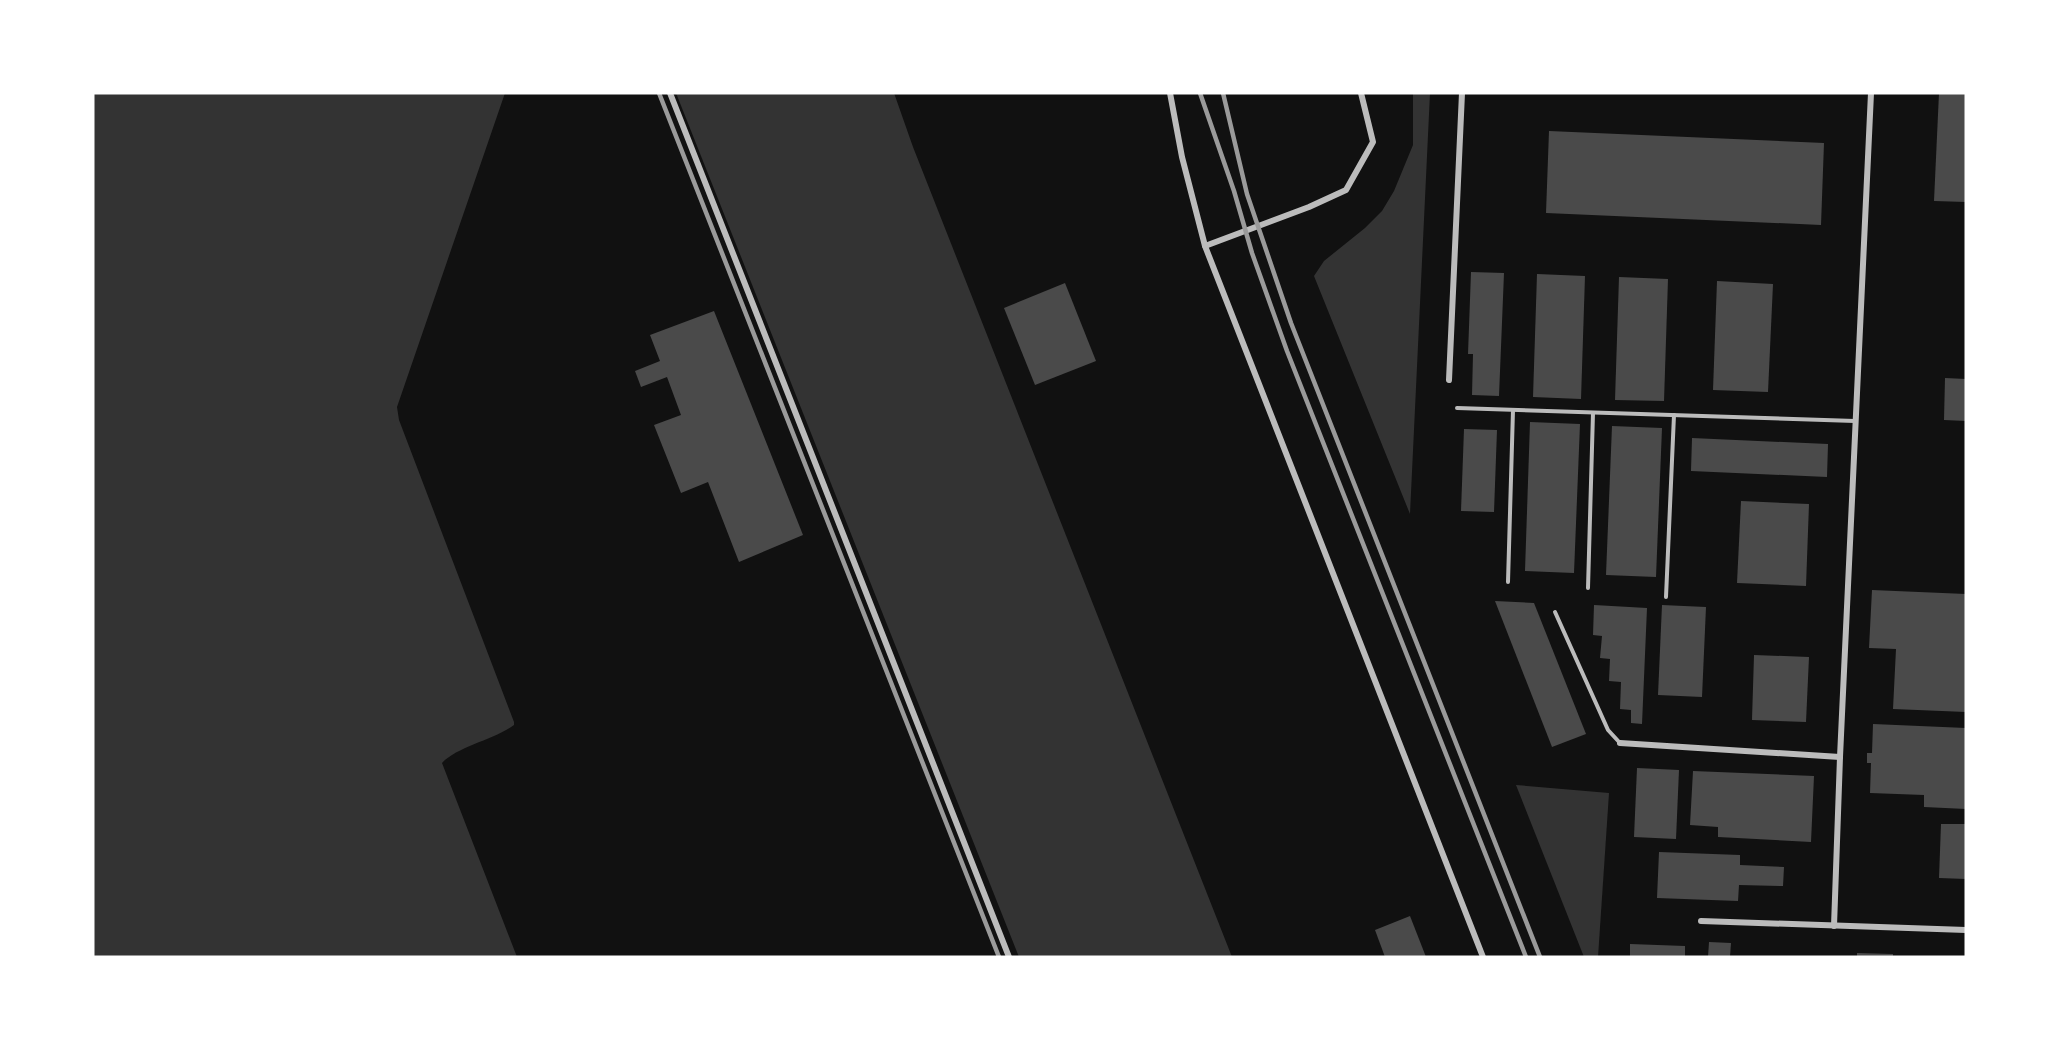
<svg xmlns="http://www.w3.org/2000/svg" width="2059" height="1050" viewBox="0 0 2059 1050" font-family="'Golos Text',sans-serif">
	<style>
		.water { fill: #333 }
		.building { fill: #4a4a4a }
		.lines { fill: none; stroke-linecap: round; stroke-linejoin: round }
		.service { stroke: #bcbcbc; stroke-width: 4 }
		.minor { stroke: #bcbcbc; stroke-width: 6 }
		.rail { stroke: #9a9a9a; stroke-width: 4.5 }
	</style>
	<rect width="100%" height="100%" fill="#111"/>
	<!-- water -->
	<g class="water">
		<path d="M 93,93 L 505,93 L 397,407 L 399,420 L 514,722 L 514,725 C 494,740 458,746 442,763 L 517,957 L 93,957 Z"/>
		<path d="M 676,93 L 894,93 L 913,147 L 1232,957 L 1019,957 Z"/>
		<path d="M 1413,93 L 1430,93 L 1410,514 L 1314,276 L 1324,261 L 1365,228 L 1382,211 L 1394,191 L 1413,145 Z"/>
		<path d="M 1516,785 L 1609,793 L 1598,957 L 1584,957 Z"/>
	</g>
	<!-- building -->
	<g class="building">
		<path d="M 1939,93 L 1966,93 L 1966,202 L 1934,201 Z"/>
		<path d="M 1549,131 L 1824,143 L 1821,225 L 1546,213 Z"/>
		<path d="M 1471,272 L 1504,273 L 1499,396 L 1472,395 L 1473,354 L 1468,354 Z"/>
		<path d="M 1537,274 L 1585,276 L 1581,399 L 1533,397 Z"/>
		<path d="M 1619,277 L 1668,279 L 1664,401 L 1615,400 Z"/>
		<path d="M 1717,281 L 1773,284 L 1768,392 L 1713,390 Z"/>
		<path d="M 1065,283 L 1096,361 L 1035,385 L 1004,308 Z"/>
		<path d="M 714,311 L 803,535 L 739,562 L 708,482 L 681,493 L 654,425 L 681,415 L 667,377 L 641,387 L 635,371 L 660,361 L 650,335 Z"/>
		<path d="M 1945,378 L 1966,379 L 1966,421 L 1944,420 Z"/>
		<path d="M 1530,422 L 1580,424 L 1574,573 L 1525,571 Z"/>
		<path d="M 1612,426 L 1662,428 L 1656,577 L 1606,575 Z"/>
		<path d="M 1464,429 L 1497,430 L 1494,512 L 1461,511 Z"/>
		<path d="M 1692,438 L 1828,444 L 1827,477 L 1691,471 Z"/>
		<path d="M 1741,501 L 1809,504 L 1806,586 L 1737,583 Z"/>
		<path d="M 1872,590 L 1966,594 L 1966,712 L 1893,709 L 1896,649 L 1869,648 Z"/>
		<path d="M 1495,601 L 1534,603 L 1586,734 L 1552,747 Z"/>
		<path d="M 1594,605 L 1647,608 L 1642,724 L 1631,723 L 1631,710 L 1620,709 L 1621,682 L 1609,681 L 1610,659 L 1600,658 L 1602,636 L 1593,635 Z"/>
		<path d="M 1662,605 L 1706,607 L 1702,697 L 1658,695 Z"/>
		<path d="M 1754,655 L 1809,657 L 1806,722 L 1752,720 Z"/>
		<path d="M 1873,724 L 1966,728 L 1966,809 L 1924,807 L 1924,795 L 1870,793 L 1871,763 L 1867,763 L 1867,753 L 1872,753 Z"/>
		<path d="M 1637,768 L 1679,770 L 1676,839 L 1634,837 Z"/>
		<path d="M 1693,771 L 1814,776 L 1811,842 L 1718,837 L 1718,827 L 1690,825 Z"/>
		<path d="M 1941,824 L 1966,824 L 1966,879 L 1939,878 Z"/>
		<path d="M 1659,852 L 1740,855 L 1740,865 L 1784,867 L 1783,886 L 1739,885 L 1738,901 L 1657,898 Z"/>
		<path d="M 1410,916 L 1426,957 L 1385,957 L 1375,930 Z"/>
		<path d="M 1709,942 L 1731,943 L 1730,957 L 1708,957 Z"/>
		<path d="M 1630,944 L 1685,946 L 1685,957 L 1630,957 Z"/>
		<path d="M 1857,953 L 1893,954 L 1893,957 L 1857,957 Z"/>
	</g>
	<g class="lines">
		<!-- service -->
		<g class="service">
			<path d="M 1457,408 L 1855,421"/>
			<path d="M 1508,582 L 1513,410"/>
			<path d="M 1588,588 L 1593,413"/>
			<path d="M 1666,597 L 1674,415"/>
			<path d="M 1555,612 L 1608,730 L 1620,743"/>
		</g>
		<!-- minor -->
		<g class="minor">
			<path d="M 670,93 L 1009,957"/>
			<path d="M 1170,93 L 1182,157 L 1205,246 L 1483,957"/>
			<path d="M 1205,246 L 1309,207 L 1346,190 L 1373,142 L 1361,93"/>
			<path d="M 1449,380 L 1462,93"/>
			<path d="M 1620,743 L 1840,757"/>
			<path d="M 1701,921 L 1966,930"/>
			<path d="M 1834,926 L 1840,757 L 1871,93"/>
		</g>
		<!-- rail -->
		<g class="rail">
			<path d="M 659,93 L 999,957"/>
			<path d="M 1200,93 L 1234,191 L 1252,253 L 1287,351 L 1526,957"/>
			<path d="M 1223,93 L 1247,194 L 1291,323 L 1540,957"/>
		</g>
	</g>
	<!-- border -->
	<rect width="2059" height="1050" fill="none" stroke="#ffffff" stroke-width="189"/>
</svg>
